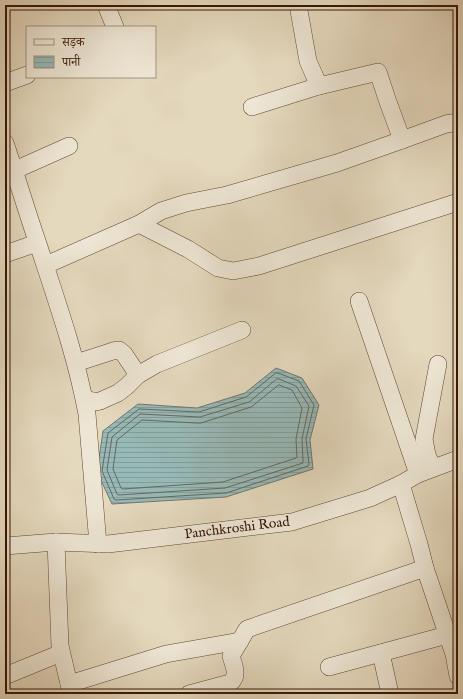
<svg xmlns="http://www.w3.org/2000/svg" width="463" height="699" viewBox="0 0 463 699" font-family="'IM FELL English','Noto Serif Devanagari',serif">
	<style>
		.water { fill: url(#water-rules); stroke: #717870 }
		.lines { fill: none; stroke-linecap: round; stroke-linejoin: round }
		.shore { stroke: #67685e; stroke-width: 1 }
		.minor-casing { stroke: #624634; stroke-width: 18 }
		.minor { stroke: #ede6d4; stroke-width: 17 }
		.labels { text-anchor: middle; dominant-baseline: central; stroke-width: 3; stroke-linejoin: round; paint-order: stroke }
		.street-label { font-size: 14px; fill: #371606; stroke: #ede6d4 }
	</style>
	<defs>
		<pattern id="water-rules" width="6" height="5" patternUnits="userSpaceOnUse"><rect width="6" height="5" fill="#97b9b7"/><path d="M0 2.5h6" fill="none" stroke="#839e9c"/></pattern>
	</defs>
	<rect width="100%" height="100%" fill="#e4d8bd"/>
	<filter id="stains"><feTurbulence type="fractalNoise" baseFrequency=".005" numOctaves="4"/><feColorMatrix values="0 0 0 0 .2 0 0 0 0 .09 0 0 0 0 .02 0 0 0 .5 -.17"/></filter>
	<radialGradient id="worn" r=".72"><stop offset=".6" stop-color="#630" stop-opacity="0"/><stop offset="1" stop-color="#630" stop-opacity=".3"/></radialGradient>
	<!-- water -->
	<path class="water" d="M 276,368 L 302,378 L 319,405 L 310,440 L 313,469 L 226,497 L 112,504 L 97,472 L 103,431 L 138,404 L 197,408 L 245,393 Z"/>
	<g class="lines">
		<!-- shore -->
		<g class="shore">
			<path d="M 276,373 L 278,373 L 299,381 L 314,405 L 306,439 L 309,464 L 308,466 L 226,493 L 116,500 L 114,499 L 102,471 L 108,433 L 139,409 L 199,412 L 246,397 Z"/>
			<path d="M 277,379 L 279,379 L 296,386 L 309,406 L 302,439 L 303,461 L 303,463 L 225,488 L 119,495 L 117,494 L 107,470 L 112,437 L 140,414 L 200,417 L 249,402 Z"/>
			<path d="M 279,385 L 292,390 L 302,408 L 296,439 L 297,457 L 296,458 L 223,482 L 123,489 L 121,488 L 113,469 L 117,440 L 142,420 L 196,423 L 201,423 L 251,407 Z"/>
		</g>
		<defs>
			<g id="minor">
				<path d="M 106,5 L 115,27"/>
				<path d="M 298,5 L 308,61 L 319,86 L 378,72 L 388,102 L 402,140 L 446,124 L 458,122"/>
				<path d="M 5,83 L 27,75"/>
				<path d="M 252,107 L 319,86"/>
				<path d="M 5,143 C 16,175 26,209 37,241 C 56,299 76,355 87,414 L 98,544"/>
				<path d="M 5,172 L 15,170 L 69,146"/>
				<path d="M 139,224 L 188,249 L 218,268 L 233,271 L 259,266 L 458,202"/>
				<path d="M 5,254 L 37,243"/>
				<path d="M 46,265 L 139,224 L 161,211 L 186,203 L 227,195 L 337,163 L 402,140"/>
				<path d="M 359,301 L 418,474"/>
				<path d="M 76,363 L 113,351 L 119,350 L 124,354 L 138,375"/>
				<path d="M 84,397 L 89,400 L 94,402 L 100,401 L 118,393 L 127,386 L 138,375 L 157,364 L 242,330"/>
				<path d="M 433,468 L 427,455 L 424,439 L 438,364"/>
				<path d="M 401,484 L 419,544 L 425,568 L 454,654 L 458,676"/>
				<path d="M 56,542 L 60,646 L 69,684 L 73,694"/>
				<path d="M 5,546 L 56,542 L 108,544 L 292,522 L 370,498 L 401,484 L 418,474 L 458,459"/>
				<path d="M 381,653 L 390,694"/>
				<path d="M 329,667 L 447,635"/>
				<path d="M 5,676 L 61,653"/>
				<path d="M 69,684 L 166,654 L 240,641"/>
				<path d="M 189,694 L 230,683 C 239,676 234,666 231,656 L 247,629 L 425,568"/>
			</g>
		</defs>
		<!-- minor casing -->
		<use href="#minor" class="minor-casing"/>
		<!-- minor -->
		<use href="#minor" class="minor"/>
	</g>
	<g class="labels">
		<!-- street labels -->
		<g class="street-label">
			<text transform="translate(237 528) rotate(-7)">Panchkroshi Road</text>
		</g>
	</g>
	<!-- margin -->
	<rect width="463" height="699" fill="none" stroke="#e4d8bd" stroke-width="20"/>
	<rect x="6" y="6" width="451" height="687" fill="none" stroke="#371606" stroke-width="2"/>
	<rect x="10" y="10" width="443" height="679" fill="none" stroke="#371606"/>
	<!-- legend -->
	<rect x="26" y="26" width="130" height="52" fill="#ede6d4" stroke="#a49382"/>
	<rect x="34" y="39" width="20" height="6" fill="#ede6d4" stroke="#a49382"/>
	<text x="62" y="46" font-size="12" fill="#371606">सड़क</text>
	<rect x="34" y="56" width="20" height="12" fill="url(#water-rules)" stroke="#a49382"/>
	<text x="62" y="66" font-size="12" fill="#371606">पानी</text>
	<rect width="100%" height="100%" filter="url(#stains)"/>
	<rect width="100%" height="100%" fill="url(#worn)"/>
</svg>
